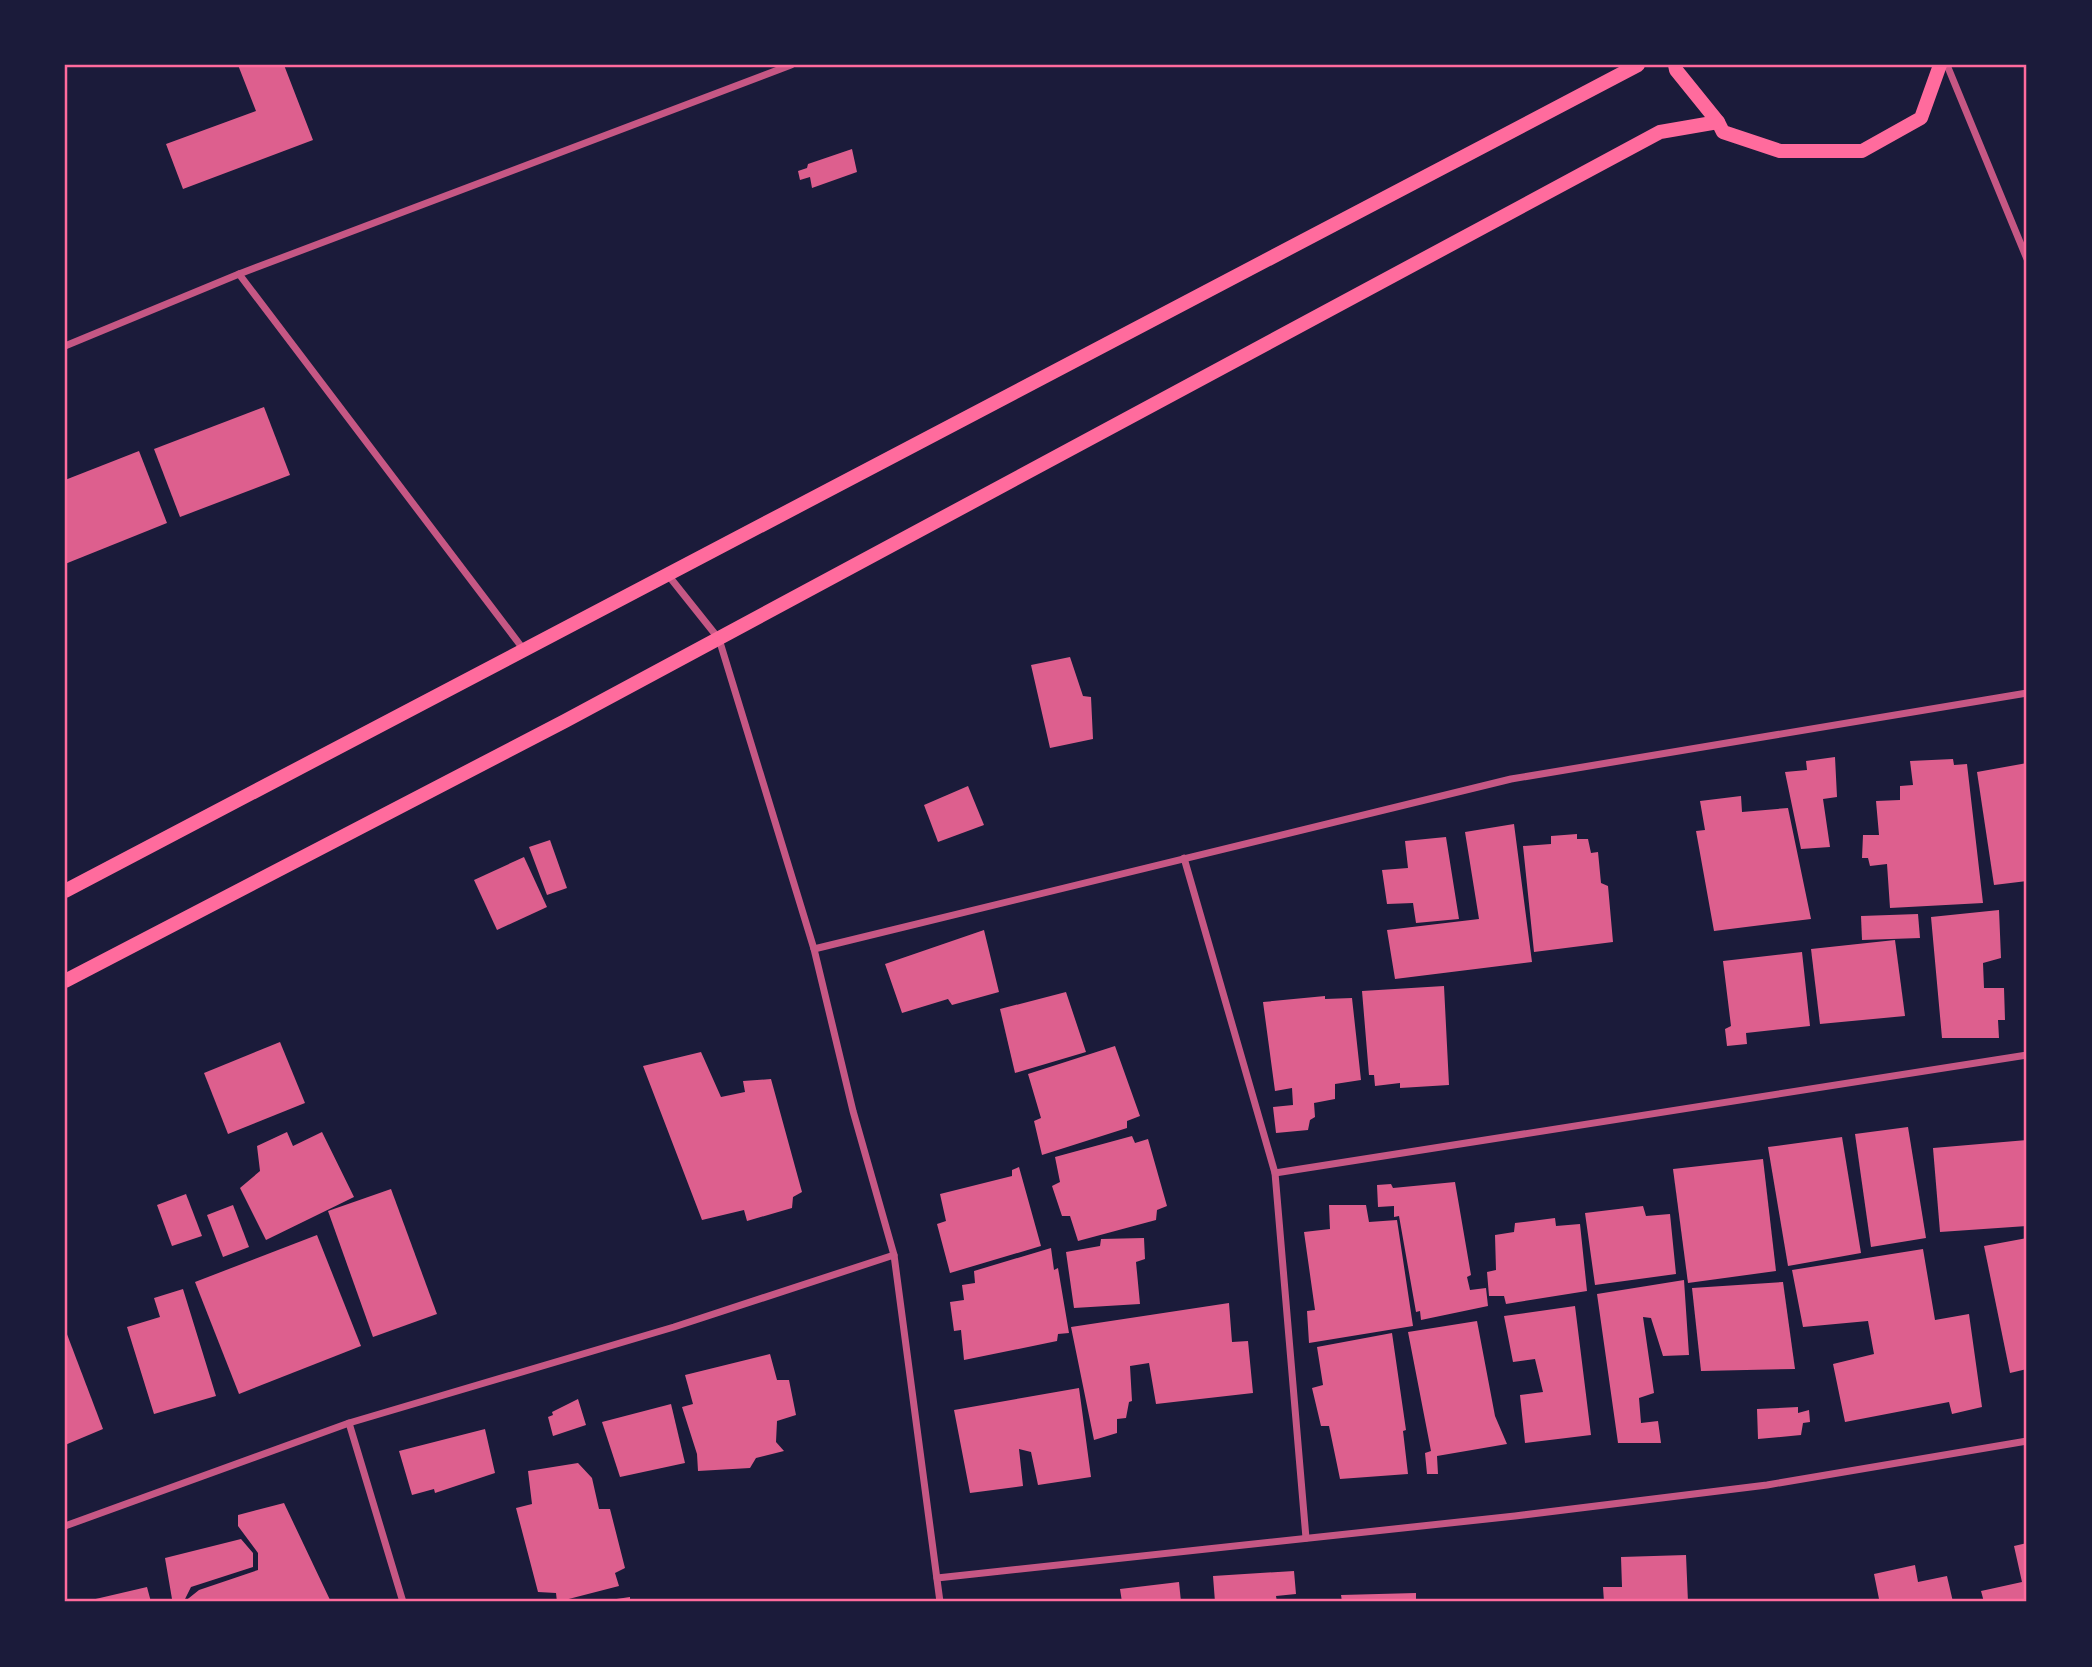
<svg xmlns="http://www.w3.org/2000/svg" width="2092" height="1667" viewBox="0 0 2092 1667" font-family="Barlow,sans-serif">
	<style>
		.building { fill: #dd5f8e }
		.lines { fill: none; stroke-linecap: round; stroke-linejoin: round }
		.minor { stroke: #c65784; stroke-width: 7 }
		.secondary { stroke: #ff6b9d; stroke-width: 14 }
		.neatline { fill: none; stroke: #ff6b9d; stroke-width: 2.5 }
	</style>
	<rect width="100%" height="100%" fill="#1b1b3a"/>
	<!-- building -->
	<g class="building">
		<path d="M 238,65 L 284,65 L 313,140 L 183,189 L 166,144 L 256,111 Z"/>
		<path d="M 852,149 L 857,172 L 812,188 L 810,177 L 800,180 L 798,171 L 807,168 L 808,164 Z"/>
		<path d="M 264,407 L 290,475 L 180,517 L 154,449 Z"/>
		<path d="M 139,451 L 167,523 L 65,564 L 65,480 Z"/>
		<path d="M 1070,657 L 1083,696 L 1091,697 L 1093,739 L 1050,748 L 1031,665 Z"/>
		<path d="M 1835,757 L 1837,797 L 1823,799 L 1830,847 L 1801,849 L 1785,772 L 1807,770 L 1806,761 Z"/>
		<path d="M 1953,759 L 1954,765 L 1967,764 L 1983,903 L 1890,908 L 1887,864 L 1870,866 L 1868,858 L 1862,858 L 1863,835 L 1879,835 L 1876,801 L 1900,800 L 1900,786 L 1913,785 L 1910,761 Z"/>
		<path d="M 2027,763 L 2027,881 L 1994,885 L 1977,772 Z"/>
		<path d="M 968,786 L 984,825 L 938,842 L 924,805 Z"/>
		<path d="M 1741,796 L 1742,812 L 1788,808 L 1811,919 L 1714,931 L 1696,831 L 1705,830 L 1700,801 Z"/>
		<path d="M 1514,824 L 1532,962 L 1395,979 L 1387,930 L 1479,919 L 1465,832 Z"/>
		<path d="M 1577,834 L 1577,839 L 1588,839 L 1591,853 L 1598,852 L 1601,883 L 1608,886 L 1613,942 L 1534,952 L 1523,846 L 1551,844 L 1551,836 Z"/>
		<path d="M 1446,837 L 1459,919 L 1416,923 L 1413,903 L 1387,904 L 1382,870 L 1408,868 L 1405,841 Z"/>
		<path d="M 550,840 L 567,888 L 547,895 L 529,847 Z"/>
		<path d="M 524,857 L 547,907 L 497,930 L 474,880 Z"/>
		<path d="M 1999,910 L 2001,958 L 1983,963 L 1984,988 L 2004,988 L 2005,1020 L 1998,1020 L 1999,1038 L 1942,1038 L 1931,917 Z"/>
		<path d="M 1918,914 L 1920,938 L 1862,940 L 1861,916 Z"/>
		<path d="M 984,930 L 999,992 L 952,1005 L 948,999 L 902,1013 L 885,964 Z"/>
		<path d="M 1895,940 L 1905,1016 L 1820,1024 L 1811,949 Z"/>
		<path d="M 1802,952 L 1810,1026 L 1746,1033 L 1747,1044 L 1727,1046 L 1725,1029 L 1731,1026 L 1723,961 Z"/>
		<path d="M 1444,986 L 1449,1085 L 1400,1088 L 1400,1083 L 1375,1086 L 1374,1075 L 1369,1075 L 1362,991 Z"/>
		<path d="M 1066,992 L 1086,1052 L 1015,1073 L 1000,1009 Z"/>
		<path d="M 1325,996 L 1325,999 L 1352,998 L 1361,1080 L 1335,1084 L 1335,1099 L 1314,1103 L 1315,1117 L 1310,1120 L 1308,1130 L 1276,1133 L 1273,1107 L 1293,1105 L 1292,1088 L 1275,1091 L 1263,1002 Z"/>
		<path d="M 280,1042 L 305,1103 L 228,1134 L 204,1073 Z"/>
		<path d="M 1115,1046 L 1140,1116 L 1127,1121 L 1127,1128 L 1042,1155 L 1034,1121 L 1041,1118 L 1028,1074 Z"/>
		<path d="M 701,1052 L 721,1097 L 745,1092 L 743,1081 L 771,1079 L 802,1192 L 793,1197 L 792,1208 L 747,1221 L 744,1210 L 702,1220 L 643,1066 Z"/>
		<path d="M 1908,1127 L 1926,1238 L 1871,1247 L 1855,1134 Z"/>
		<path d="M 287,1132 L 293,1146 L 322,1132 L 354,1197 L 266,1240 L 240,1188 L 260,1171 L 257,1146 Z"/>
		<path d="M 1132,1136 L 1135,1143 L 1148,1139 L 1167,1206 L 1157,1210 L 1156,1220 L 1078,1241 L 1070,1216 L 1062,1216 L 1052,1186 L 1060,1182 L 1055,1157 Z"/>
		<path d="M 1842,1137 L 1861,1253 L 1788,1266 L 1768,1147 Z"/>
		<path d="M 2027,1140 L 2027,1226 L 1940,1232 L 1933,1148 Z"/>
		<path d="M 1763,1159 L 1776,1271 L 1688,1283 L 1673,1169 Z"/>
		<path d="M 1019,1167 L 1041,1246 L 950,1273 L 937,1224 L 946,1221 L 940,1194 L 1012,1176 L 1012,1170 Z"/>
		<path d="M 1455,1182 L 1471,1275 L 1467,1277 L 1470,1290 L 1486,1288 L 1488,1306 L 1421,1320 L 1420,1311 L 1416,1312 L 1399,1216 L 1394,1217 L 1394,1206 L 1378,1207 L 1377,1185 L 1391,1184 L 1393,1188 Z"/>
		<path d="M 391,1189 L 437,1314 L 373,1337 L 328,1211 Z"/>
		<path d="M 186,1194 L 202,1236 L 172,1246 L 157,1205 Z"/>
		<path d="M 233,1205 L 249,1247 L 223,1257 L 207,1215 Z"/>
		<path d="M 1329,1205 L 1366,1205 L 1369,1222 L 1397,1220 L 1413,1326 L 1309,1343 L 1307,1311 L 1315,1310 L 1304,1232 L 1330,1229 Z"/>
		<path d="M 1643,1206 L 1646,1216 L 1670,1214 L 1676,1274 L 1595,1285 L 1585,1213 Z"/>
		<path d="M 1555,1218 L 1556,1226 L 1580,1224 L 1587,1291 L 1506,1304 L 1504,1296 L 1489,1296 L 1487,1272 L 1496,1270 L 1495,1235 L 1514,1232 L 1515,1223 Z"/>
		<path d="M 317,1235 L 361,1346 L 239,1394 L 195,1282 Z"/>
		<path d="M 1144,1238 L 1145,1259 L 1136,1262 L 1140,1304 L 1074,1308 L 1066,1252 L 1100,1246 L 1101,1239 Z"/>
		<path d="M 2027,1238 L 2027,1369 L 2010,1373 L 1984,1246 Z"/>
		<path d="M 1051,1248 L 1054,1270 L 1058,1268 L 1069,1333 L 1058,1334 L 1057,1341 L 964,1360 L 961,1330 L 954,1331 L 950,1302 L 964,1300 L 962,1285 L 975,1283 L 974,1271 Z"/>
		<path d="M 1923,1249 L 1935,1320 L 1969,1314 L 1982,1407 L 1952,1414 L 1949,1402 L 1845,1422 L 1833,1364 L 1874,1354 L 1868,1321 L 1803,1327 L 1792,1270 Z"/>
		<path d="M 1684,1280 L 1689,1355 L 1663,1356 L 1651,1318 L 1643,1317 L 1654,1393 L 1639,1398 L 1641,1423 L 1658,1421 L 1661,1443 L 1618,1443 L 1597,1294 Z"/>
		<path d="M 1783,1282 L 1795,1369 L 1701,1371 L 1692,1288 Z"/>
		<path d="M 183,1289 L 216,1396 L 154,1414 L 127,1327 L 160,1317 L 154,1298 Z"/>
		<path d="M 1229,1303 L 1232,1342 L 1248,1341 L 1253,1393 L 1156,1404 L 1149,1363 L 1130,1366 L 1132,1401 L 1129,1402 L 1126,1418 L 1117,1419 L 1117,1433 L 1094,1440 L 1071,1327 Z"/>
		<path d="M 1575,1306 L 1591,1435 L 1525,1443 L 1520,1395 L 1543,1392 L 1535,1359 L 1513,1362 L 1504,1316 Z"/>
		<path d="M 1477,1321 L 1495,1416 L 1507,1444 L 1437,1456 L 1438,1474 L 1427,1474 L 1425,1453 L 1431,1451 L 1408,1332 Z"/>
		<path d="M 65,1329 L 103,1429 L 65,1445 Z"/>
		<path d="M 1392,1333 L 1406,1430 L 1403,1431 L 1408,1474 L 1340,1479 L 1329,1426 L 1321,1426 L 1312,1388 L 1323,1385 L 1317,1347 Z"/>
		<path d="M 770,1354 L 777,1380 L 789,1380 L 796,1415 L 777,1421 L 776,1442 L 784,1451 L 756,1458 L 750,1468 L 698,1471 L 697,1454 L 682,1407 L 693,1404 L 685,1375 Z"/>
		<path d="M 1079,1388 L 1091,1477 L 1038,1485 L 1031,1452 L 1019,1449 L 1023,1486 L 970,1493 L 954,1410 Z"/>
		<path d="M 578,1399 L 586,1425 L 553,1436 L 548,1417 L 553,1415 L 552,1412 Z"/>
		<path d="M 671,1404 L 685,1463 L 620,1477 L 602,1422 Z"/>
		<path d="M 1798,1407 L 1798,1413 L 1809,1410 L 1810,1422 L 1803,1423 L 1801,1435 L 1758,1439 L 1757,1409 Z"/>
		<path d="M 485,1429 L 495,1473 L 435,1493 L 434,1489 L 412,1495 L 399,1451 Z"/>
		<path d="M 578,1463 L 592,1478 L 599,1509 L 610,1509 L 625,1568 L 615,1573 L 619,1586 L 557,1602 L 556,1593 L 538,1592 L 516,1508 L 532,1504 L 528,1471 Z"/>
		<path d="M 284,1503 L 331,1602 L 184,1602 L 199,1590 L 258,1570 L 258,1553 L 238,1526 L 238,1515 Z"/>
		<path d="M 241,1539 L 253,1553 L 253,1567 L 191,1587 L 184,1601 L 172,1599 L 165,1558 Z"/>
		<path d="M 2027,1543 L 2027,1602 L 1984,1602 L 1981,1591 L 2022,1582 L 2014,1546 Z"/>
		<path d="M 1686,1555 L 1688,1602 L 1604,1602 L 1603,1587 L 1622,1587 L 1621,1557 Z"/>
		<path d="M 1915,1565 L 1918,1582 L 1947,1576 L 1953,1602 L 1870,1602 L 1879,1599 L 1874,1574 Z"/>
		<path d="M 1294,1571 L 1296,1594 L 1276,1596 L 1277,1602 L 1215,1602 L 1213,1576 Z"/>
		<path d="M 1179,1582 L 1181,1602 L 1122,1602 L 1120,1589 Z"/>
		<path d="M 147,1587 L 151,1602 L 87,1602 L 87,1601 Z"/>
		<path d="M 1416,1593 L 1416,1602 L 1342,1602 L 1341,1595 Z"/>
		<path d="M 630,1597 L 630,1602 L 603,1602 L 603,1601 Z"/>
	</g>
	<g class="lines">
		<!-- minor -->
		<g class="minor">
			<path d="M 1947,65 L 2027,259"/>
			<path d="M 239,274 L 524,650"/>
			<path d="M 65,346 L 239,274 L 791,65"/>
			<path d="M 668,575 L 719,639 L 814,949 L 853,1111 L 894,1255 L 940,1602"/>
			<path d="M 1184,858 L 1275,1173 L 1306,1538"/>
			<path d="M 814,949 L 1511,779 L 2027,693"/>
			<path d="M 1275,1173 L 2027,1055"/>
			<path d="M 349,1423 L 403,1602"/>
			<path d="M 65,1526 L 349,1423 L 674,1327 L 894,1255"/>
			<path d="M 937,1578 L 1515,1516 L 1767,1485 L 2027,1441"/>
		</g>
		<!-- secondary -->
		<g class="secondary">
			<path d="M 1675,65 L 1676,70 L 1718,122 L 1723,132 L 1780,151 L 1862,151 L 1921,118 L 1940,65"/>
			<path d="M 65,891 L 1638,65"/>
			<path d="M 65,981 L 565,721 L 1660,132 L 1718,122"/>
		</g>
	</g>
	<!-- border -->
	<rect width="2092" height="1667" fill="none" stroke="#1b1b3a" stroke-width="133"/>
	<rect x="66" y="66" width="1959" height="1534" class="neatline"/>
</svg>
